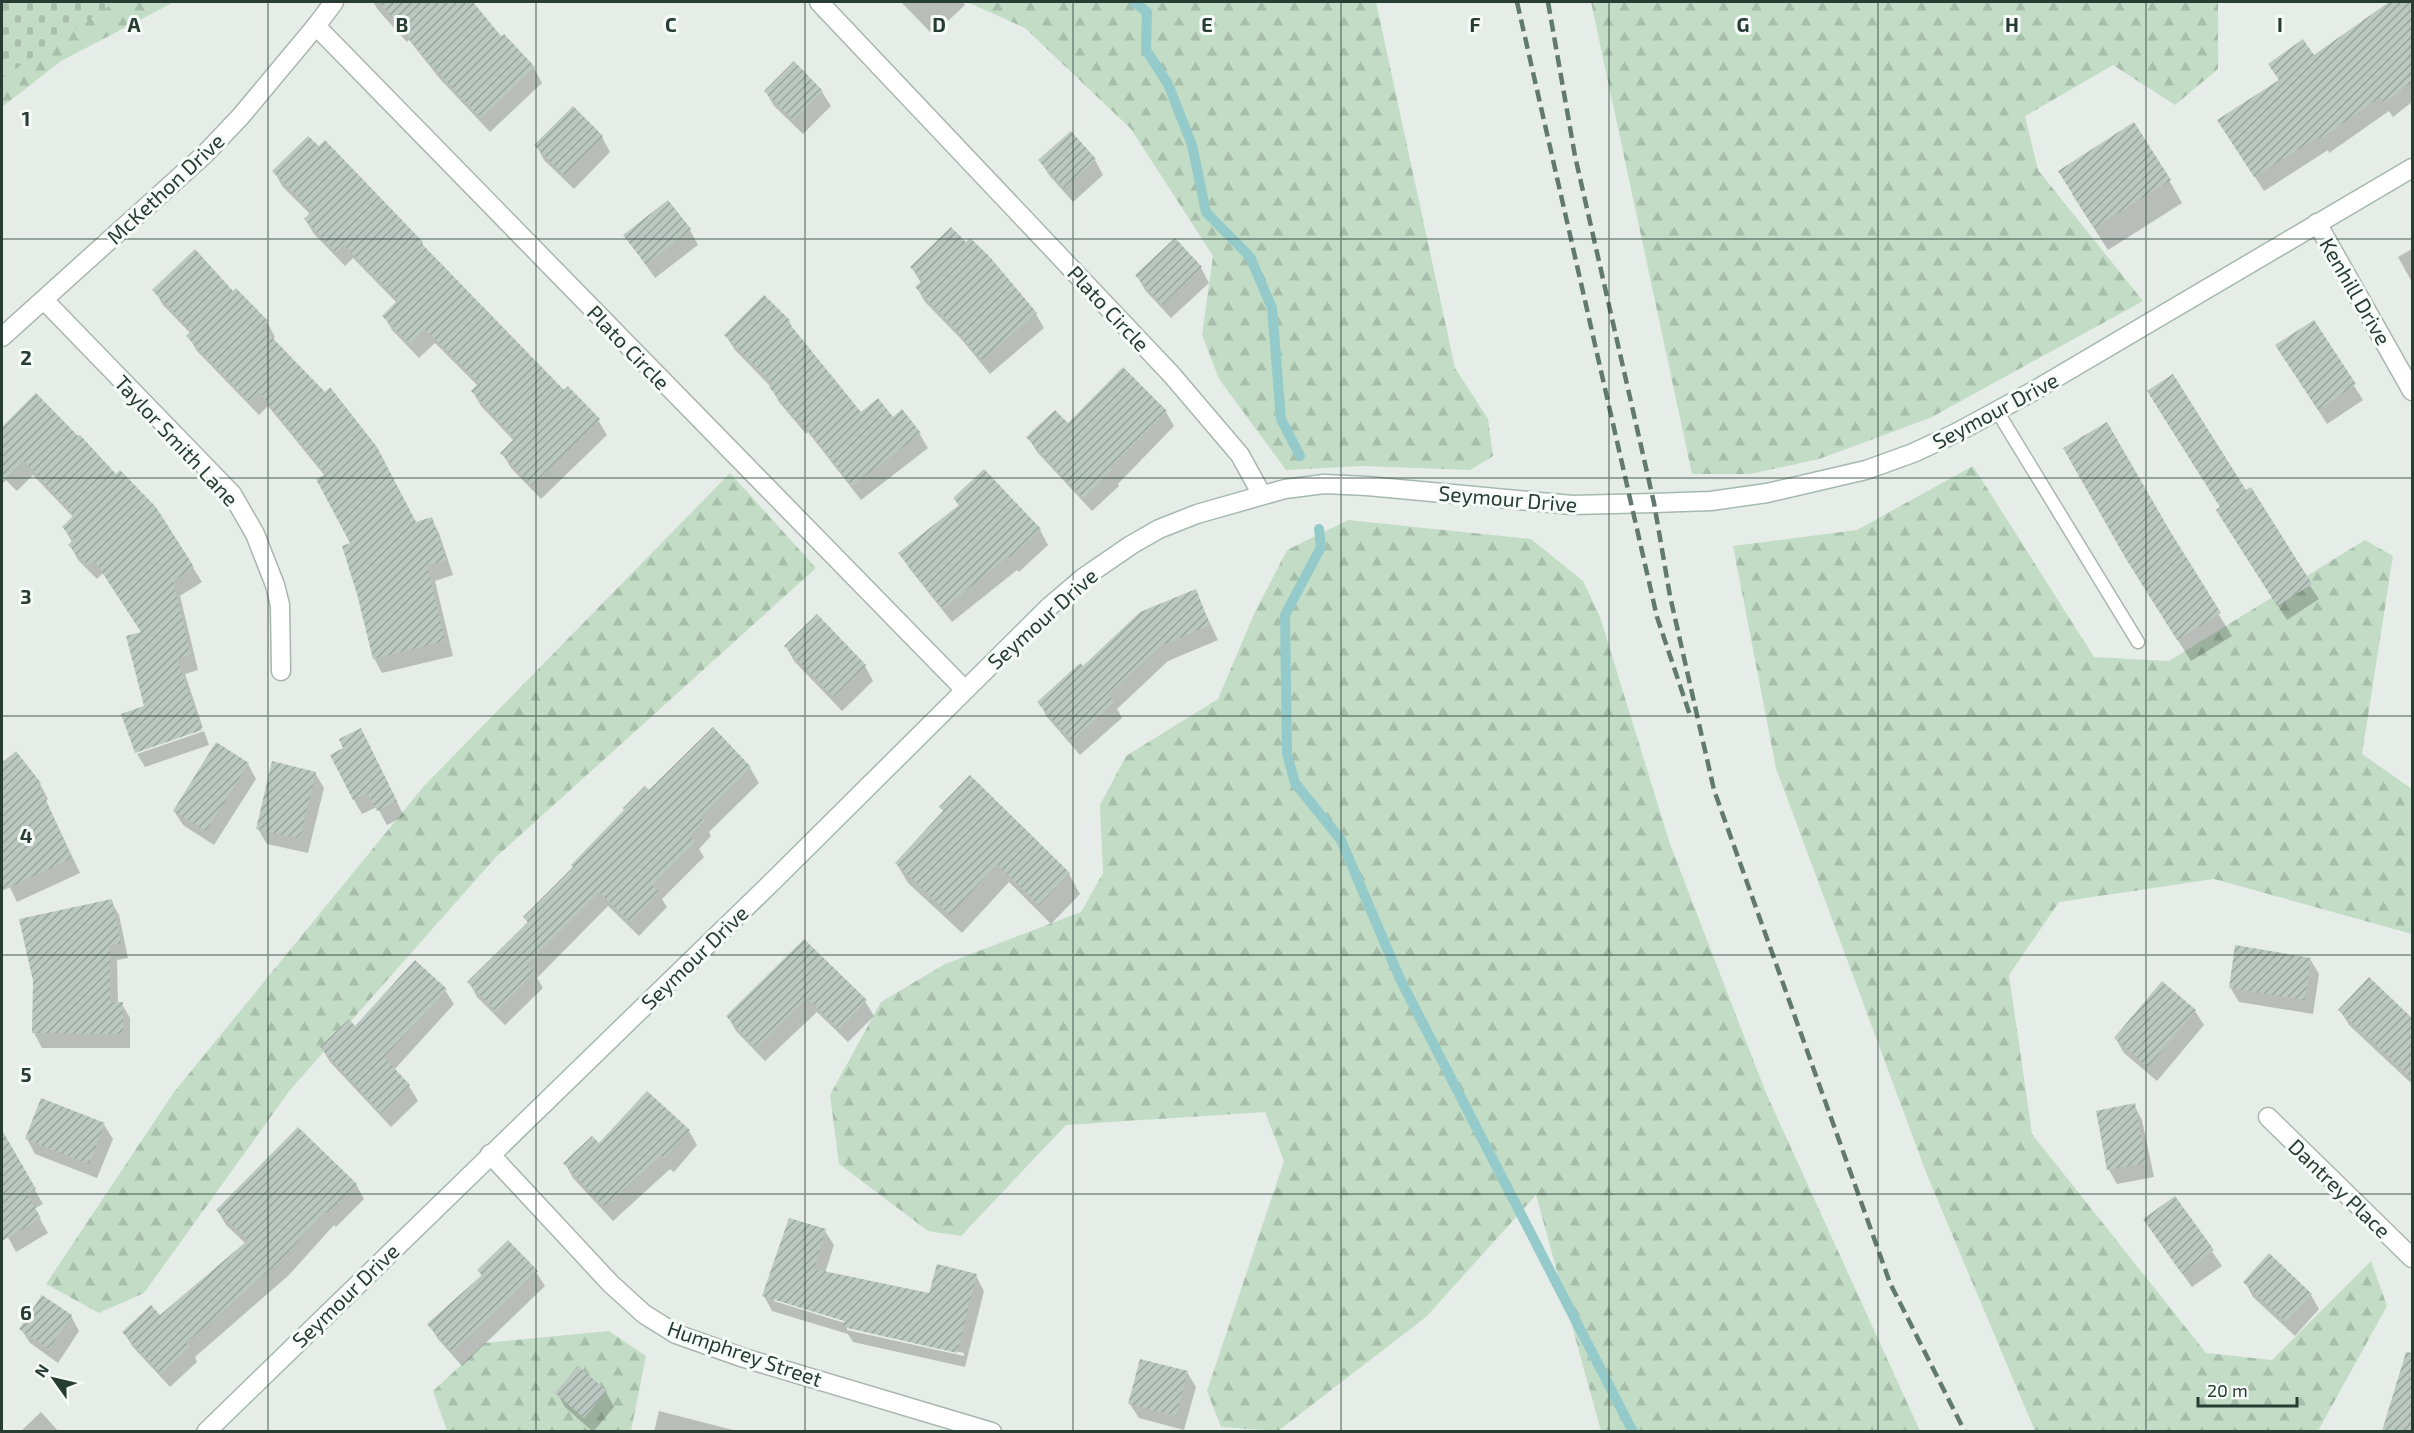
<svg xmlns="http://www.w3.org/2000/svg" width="2414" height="1433" viewBox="0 0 2414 1433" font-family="'Exo 2',sans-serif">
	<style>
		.forest { fill: url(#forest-firs) }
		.cemetery { fill: url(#cemetery-stones) }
		.shadow { fill: #0003; fill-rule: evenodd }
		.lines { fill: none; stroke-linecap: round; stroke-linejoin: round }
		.stream { stroke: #95cacb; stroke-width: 10 }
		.building { fill: url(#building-hatch) }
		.lane-casing { stroke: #a9b5af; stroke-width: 15 }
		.street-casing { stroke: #a9b5af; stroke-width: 21 }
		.secondary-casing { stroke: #a5b8af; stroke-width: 21 }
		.lane { stroke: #fff; stroke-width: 12 }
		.street { stroke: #fff; stroke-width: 18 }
		.secondary { stroke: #fff; stroke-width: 18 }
		.rail { stroke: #627970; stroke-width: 4.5; stroke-dasharray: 12 6; stroke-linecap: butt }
		.grid { fill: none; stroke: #273d34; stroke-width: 1.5; stroke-opacity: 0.55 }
		.labels { text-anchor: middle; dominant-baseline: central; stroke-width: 6; stroke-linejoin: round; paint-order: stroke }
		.street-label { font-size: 21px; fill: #273d34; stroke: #f6faf8 }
		.grid-label { font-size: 20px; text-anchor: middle; font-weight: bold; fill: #273d34; stroke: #f6faf8; stroke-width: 6; stroke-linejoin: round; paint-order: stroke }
	</style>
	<defs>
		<pattern id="forest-firs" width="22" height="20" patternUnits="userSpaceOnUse" patternTransform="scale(1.5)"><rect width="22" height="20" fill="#c2dcc5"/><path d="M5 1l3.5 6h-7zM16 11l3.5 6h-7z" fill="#a7beaa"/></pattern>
		<pattern id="cemetery-stones" width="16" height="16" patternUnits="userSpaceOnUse" patternTransform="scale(1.5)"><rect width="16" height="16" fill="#c2dcc5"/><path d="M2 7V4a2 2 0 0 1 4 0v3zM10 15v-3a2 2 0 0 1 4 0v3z" fill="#a7beaa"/></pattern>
		<pattern id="building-hatch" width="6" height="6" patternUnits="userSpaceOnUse" patternTransform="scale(1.5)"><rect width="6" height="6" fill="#bbc8c2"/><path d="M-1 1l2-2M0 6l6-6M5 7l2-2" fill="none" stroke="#98a49e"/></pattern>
	</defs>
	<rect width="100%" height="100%" fill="#e6ede9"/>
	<!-- forest -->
	<g class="forest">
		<path d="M 77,2 L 174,2 L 61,61 L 2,107 L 2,51 Z"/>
		<path d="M 967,2 L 1376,2 L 1455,368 L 1488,419 L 1493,456 L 1470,470 L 1363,466 L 1286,470 L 1219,379 L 1202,335 L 1213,256 L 1131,129 L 1025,28 Z"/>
		<path d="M 1591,2 L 2218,2 L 2218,69 L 2175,105 L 2113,65 L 2025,116 L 2038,170 L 2143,301 L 1930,418 L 1819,459 L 1750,474 L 1692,474 Z"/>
		<path d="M 1973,466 L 2094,657 L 2169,661 L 2365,540 L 2393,556 L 2362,754 L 2412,789 L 2412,934 L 2214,879 L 2059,902 L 2009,975 L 2032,1134 L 2206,1353 L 2272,1360 L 2371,1261 L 2387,1306 L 2318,1431 L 2035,1431 L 1927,1175 L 1776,768 L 1733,546 L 1857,530 Z"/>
		<path d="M 730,473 L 816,568 L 495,858 L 290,1090 L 144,1293 L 99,1313 L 46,1284 L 174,1092 L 424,786 Z"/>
		<path d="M 1348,520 L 1531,539 L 1583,581 L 1600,617 L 1670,844 L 1766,1093 L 1920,1431 L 1601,1431 L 1536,1195 L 1426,1317 L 1278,1431 L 1221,1427 L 1207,1391 L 1284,1161 L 1265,1112 L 1066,1125 L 961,1236 L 928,1231 L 839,1164 L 830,1095 L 881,1002 L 945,964 L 1081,912 L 1103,873 L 1100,805 L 1126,756 L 1218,699 L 1254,614 L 1287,550 Z"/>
		<path d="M 609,1331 L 646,1356 L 631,1431 L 447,1431 L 433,1391 L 485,1343 Z"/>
	</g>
	<!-- cemetery -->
	<path class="cemetery" d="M 2,2 L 115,2 L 2,78 Z"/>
	<!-- shadow -->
	<g class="shadow">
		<path d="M 373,2 L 472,2 L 501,39 L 534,68 L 542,83 L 490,132 L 440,79 L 409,40 L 407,42 L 378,10 Z"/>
		<path d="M 901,2 L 963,2 L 965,5 L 933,35 Z"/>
		<path d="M 2391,2 L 2412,2 L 2412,102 L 2393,117 L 2389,111 L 2329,153 L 2328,150 L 2264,191 L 2228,135 L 2280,81 L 2270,65 L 2314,57 Z"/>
		<path d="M 766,92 L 822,92 L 831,106 L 803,134 L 774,106 Z"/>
		<path d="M 602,137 L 610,152 L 574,189 L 544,160 L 536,145 Z"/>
		<path d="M 1095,160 L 1103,175 L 1073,202 L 1049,175 L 1040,161 Z"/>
		<path d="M 274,171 L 422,243 L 426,250 L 564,392 L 598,420 L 607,435 L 541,499 L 511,468 L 502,453 L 514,441 L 481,406 L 473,392 L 478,386 L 435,343 L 419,358 L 392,330 L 384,316 L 397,303 L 353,258 L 345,266 L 314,234 L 305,219 L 310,214 L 282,186 Z"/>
		<path d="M 2169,180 L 2182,203 L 2108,250 L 2072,194 Z"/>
		<path d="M 690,230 L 698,245 L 655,278 L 625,235 Z"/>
		<path d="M 2412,249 L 2412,282 L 2398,257 Z"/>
		<path d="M 912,268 L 1036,314 L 1044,328 L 990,374 L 962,340 L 925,302 L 917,288 L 921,283 Z"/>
		<path d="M 1201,268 L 1209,283 L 1171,318 L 1145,290 L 1137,276 Z"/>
		<path d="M 154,290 L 233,293 L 236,290 L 267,322 L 275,337 L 272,340 L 416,523 L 431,518 L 439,533 L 453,575 L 435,581 L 453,656 L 382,673 L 374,658 L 352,544 L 325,476 L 268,406 L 259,415 L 197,351 L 188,336 L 191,334 L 163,305 Z"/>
		<path d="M 789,321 L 796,335 L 861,415 L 893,419 L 919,433 L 928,448 L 861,500 L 808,432 L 806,434 L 779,402 L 771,387 L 735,350 L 726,336 Z"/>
		<path d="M 2314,322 L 2363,400 L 2327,424 L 2286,360 Z"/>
		<path d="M 36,395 L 116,476 L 155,508 L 202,582 L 180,596 L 198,670 L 185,674 L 203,728 L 136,752 L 146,707 L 142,633 L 103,573 L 97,579 L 78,560 L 70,545 L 72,542 L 64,528 L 74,518 L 33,475 L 17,491 L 2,476 L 2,429 Z"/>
		<path d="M 1166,412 L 1174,426 L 1118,484 L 1119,486 L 1092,511 L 1037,452 L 1028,437 L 1068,425 Z"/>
		<path d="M 2246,492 L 2319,599 L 2287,620 L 2226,525 Z"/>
		<path d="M 955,499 L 1040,530 L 1048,545 L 1019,572 L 1017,570 L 952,622 L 909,568 L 900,553 L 959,506 Z"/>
		<path d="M 2168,532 L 2232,636 L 2191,661 L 2141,582 Z"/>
		<path d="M 1195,591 L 1218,640 L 1168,661 L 1117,709 L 1122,718 L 1080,755 L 1047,717 L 1039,702 L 1083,668 Z"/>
		<path d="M 817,616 L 865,666 L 873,681 L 842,711 L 794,661 L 786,646 Z"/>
		<path d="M 713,729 L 750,768 L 759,783 L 709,832 L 711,836 L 699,849 L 704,857 L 662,899 L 667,907 L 639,936 L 608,906 L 537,978 L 543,988 L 505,1025 L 477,997 L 469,982 L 528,923 L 525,917 Z"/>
		<path d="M 361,730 L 404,816 L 387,825 L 377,807 L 362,814 L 354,800 L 346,749 Z"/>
		<path d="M 204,731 L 209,745 L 145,767 L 137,754 Z"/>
		<path d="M 2,760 L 40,784 L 48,799 L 46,801 L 80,873 L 17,902 L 2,871 Z"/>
		<path d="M 248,764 L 256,779 L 214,845 L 183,825 L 174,811 Z"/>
		<path d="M 315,773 L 324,788 L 308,853 L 267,844 L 258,829 Z"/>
		<path d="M 944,812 L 1069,874 L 1080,894 L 1051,924 L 1009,882 L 962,933 L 908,883 L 896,863 Z"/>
		<path d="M 111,901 L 119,915 L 128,958 L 117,960 L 118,1004 L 122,1004 L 130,1018 L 130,1048 L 42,1048 L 34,1033 Z"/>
		<path d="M 804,941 L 865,1001 L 874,1016 L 848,1042 L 817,1012 L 765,1061 L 736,1031 L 728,1017 Z"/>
		<path d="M 2310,959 L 2319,974 L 2313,1014 L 2239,1002 L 2230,987 Z"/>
		<path d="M 2369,979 L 2412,1020 L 2412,1084 L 2349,1025 L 2340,1010 Z"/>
		<path d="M 445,990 L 454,1004 L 394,1070 L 409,1086 L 418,1101 L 391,1127 L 330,1062 L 321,1047 L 355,1028 Z"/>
		<path d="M 2195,1011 L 2204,1025 L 2157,1081 L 2124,1053 L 2116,1039 Z"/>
		<path d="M 42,1100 L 104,1125 L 113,1139 L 97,1178 L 35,1154 L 27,1139 Z"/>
		<path d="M 2134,1105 L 2142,1120 L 2154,1177 L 2117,1184 L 2109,1170 Z"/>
		<path d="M 689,1131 L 697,1145 L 674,1172 L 670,1169 L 613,1221 L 573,1178 L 565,1163 L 599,1146 Z"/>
		<path d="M 14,1154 L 43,1204 L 34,1209 L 48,1233 L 16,1252 L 2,1226 L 2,1161 Z"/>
		<path d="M 356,1184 L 364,1199 L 336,1227 L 334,1225 L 288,1276 L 195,1357 L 197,1362 L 170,1387 L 133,1347 L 124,1333 L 160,1317 L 246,1244 L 226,1225 L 218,1211 Z"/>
		<path d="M 2175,1198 L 2222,1266 L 2192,1287 L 2154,1234 Z"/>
		<path d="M 825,1231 L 834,1245 L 825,1273 L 930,1295 L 976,1276 L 984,1291 L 965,1367 L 853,1342 L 848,1334 L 772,1311 L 764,1296 ZM 774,1298 L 852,1322 L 851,1325 L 774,1301 ZM 847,1327 L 964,1353 L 964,1356 L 847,1330 Z"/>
		<path d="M 479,1270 L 536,1272 L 545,1286 L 462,1366 L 438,1339 L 429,1325 L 482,1276 Z"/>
		<path d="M 2245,1282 L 2311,1295 L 2319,1309 L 2295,1336 L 2253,1297 Z"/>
		<path d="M 71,1316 L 79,1331 L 58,1363 L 30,1343 L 21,1329 Z"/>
		<path d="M 1187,1372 L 1196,1387 L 1184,1430 L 1139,1418 L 1130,1404 Z"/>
		<path d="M 2397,1387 L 2412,1392 L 2412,1432 L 2383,1432 Z"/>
		<path d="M 606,1392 L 614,1407 L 593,1432 L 565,1407 L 557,1393 Z"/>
		<path d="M 659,1411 L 737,1431 L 737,1432 L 654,1432 Z"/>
		<path d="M 41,1412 L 59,1432 L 20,1432 Z"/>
	</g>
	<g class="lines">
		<!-- stream -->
		<g class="stream">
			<path d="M 1134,2 L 1147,12 L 1146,50 L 1168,84 L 1192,145 L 1206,212 L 1250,257 L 1272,308 L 1281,419 L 1300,456"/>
			<path d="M 1319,529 L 1321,547 L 1285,615 L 1287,754 L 1295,783 L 1341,840 L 1400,979 L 1633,1432"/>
		</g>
	</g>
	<!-- building -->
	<g class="building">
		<path d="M 380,2 L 473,2 L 501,36 L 504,34 L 535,67 L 481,118 L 430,64 Z"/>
		<path d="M 2389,2 L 2412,2 L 2412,82 L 2384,103 L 2380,97 L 2320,139 L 2318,137 L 2254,177 L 2217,120 L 2279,80 L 2268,64 L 2303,39 L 2314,55 Z"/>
		<path d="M 794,61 L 823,91 L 793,120 L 764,91 Z"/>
		<path d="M 573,106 L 603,136 L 564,175 L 534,145 Z"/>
		<path d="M 2134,122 L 2171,180 L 2094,228 L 2058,171 Z"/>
		<path d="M 1071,131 L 1096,159 L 1064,188 L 1038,160 Z"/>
		<path d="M 308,136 L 319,146 L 325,140 L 423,242 L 422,244 L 564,390 L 568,386 L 600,419 L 532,485 L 500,453 L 515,438 L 471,391 L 479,383 L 425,329 L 410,344 L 382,316 L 398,300 L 344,245 L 336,252 L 304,219 L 312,211 L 272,171 Z"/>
		<path d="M 668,200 L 691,229 L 646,265 L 623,235 Z"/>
		<path d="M 951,227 L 966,242 L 970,238 L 989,256 L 1037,313 L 981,360 L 952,325 L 915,287 L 923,280 L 910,267 Z"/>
		<path d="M 1175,238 L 1202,267 L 1162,305 L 1135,275 Z"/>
		<path d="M 195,249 L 233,291 L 236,288 L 268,321 L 262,327 L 325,392 L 330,387 L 377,447 L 416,522 L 432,517 L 446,560 L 427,566 L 445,641 L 373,659 L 357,594 L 342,546 L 350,543 L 316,479 L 326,474 L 259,392 L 249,401 L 186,336 L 192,331 L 152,290 Z"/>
		<path d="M 764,295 L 790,320 L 788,322 L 861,412 L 878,398 L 893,417 L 902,409 L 921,433 L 852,486 L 799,418 L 796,420 L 769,387 L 773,383 L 724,335 Z"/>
		<path d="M 2314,320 L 2356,384 L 2318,410 L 2275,345 Z"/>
		<path d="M 1123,367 L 1167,411 L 1110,468 L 1112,470 L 1083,498 L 1026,437 L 1055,410 L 1068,423 Z"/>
		<path d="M 2173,374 L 2246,490 L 2251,487 L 2312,584 L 2277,606 L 2216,510 L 2220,507 L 2147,391 Z"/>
		<path d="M 36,393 L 78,436 L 80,435 L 116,474 L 120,470 L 156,507 L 194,567 L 173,581 L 191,655 L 177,659 L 202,730 L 135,753 L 121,714 L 144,706 L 126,636 L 141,632 L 94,560 L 88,565 L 68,545 L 74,539 L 62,527 L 74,515 L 24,461 L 2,484 L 2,427 Z"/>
		<path d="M 2107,422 L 2170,531 L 2221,613 L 2177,640 L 2126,559 L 2063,448 Z"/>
		<path d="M 984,469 L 1041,529 L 1010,558 L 1008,556 L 943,609 L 898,553 L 959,505 L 953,498 Z"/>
		<path d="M 1196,589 L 1210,625 L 1160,646 L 1108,695 L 1115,702 L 1071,741 L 1037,702 L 1080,663 L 1083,666 L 1140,612 Z"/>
		<path d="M 817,614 L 866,665 L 833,697 L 784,646 Z"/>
		<path d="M 713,727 L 751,767 L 700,817 L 704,821 L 690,836 L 696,842 L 652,885 L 659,892 L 630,922 L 599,892 L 527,964 L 535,972 L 496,1011 L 467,982 L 528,922 L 523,917 L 573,867 L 571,865 L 624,810 L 623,808 L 645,786 L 649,790 Z"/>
		<path d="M 361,728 L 397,801 L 377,811 L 367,793 L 353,800 L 330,755 L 343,748 L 339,739 Z"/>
		<path d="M 216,742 L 249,763 L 206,831 L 173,811 Z"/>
		<path d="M 16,751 L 41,783 L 39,785 L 72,858 L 2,891 L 2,763 Z"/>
		<path d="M 272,761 L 316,772 L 300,839 L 256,829 Z"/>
		<path d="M 970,775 L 1070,873 L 1039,905 L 997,864 L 950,915 L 895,863 L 943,811 L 939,807 Z"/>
		<path d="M 112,899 L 121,943 L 110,946 L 110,1002 L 123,1002 L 123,1034 L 32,1033 L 33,981 L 19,919 Z"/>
		<path d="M 804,939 L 867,1000 L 839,1029 L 807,998 L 756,1048 L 726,1016 Z"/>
		<path d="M 2235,945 L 2311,958 L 2305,1000 L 2229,988 Z"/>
		<path d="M 415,960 L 447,989 L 384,1057 L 410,1085 L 381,1113 L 320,1047 L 349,1019 L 355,1026 Z"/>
		<path d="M 2369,977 L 2412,1018 L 2412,1078 L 2338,1010 Z"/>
		<path d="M 2162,981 L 2196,1010 L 2148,1067 L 2114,1038 Z"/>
		<path d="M 647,1091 L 690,1130 L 664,1158 L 661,1155 L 604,1207 L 563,1163 L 592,1136 L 599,1143 Z"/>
		<path d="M 41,1098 L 105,1123 L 89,1164 L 25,1139 Z"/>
		<path d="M 2135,1103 L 2146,1163 L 2107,1170 L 2096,1111 Z"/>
		<path d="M 298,1127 L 357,1184 L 327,1213 L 325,1211 L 280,1261 L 186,1343 L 190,1346 L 161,1374 L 122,1332 L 151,1305 L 160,1315 L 248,1240 L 216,1210 Z"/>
		<path d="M 2,1130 L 36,1189 L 27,1194 L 41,1218 L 2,1241 Z"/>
		<path d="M 2175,1196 L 2214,1250 L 2182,1274 L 2143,1219 Z"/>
		<path d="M 789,1218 L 826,1229 L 814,1269 L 929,1293 L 937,1264 L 977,1274 L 957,1353 L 843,1327 L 844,1321 L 762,1296 Z"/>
		<path d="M 508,1240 L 538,1271 L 452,1352 L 427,1324 L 482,1275 L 477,1270 Z"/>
		<path d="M 2269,1253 L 2312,1294 L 2286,1322 L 2243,1282 Z"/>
		<path d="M 42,1295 L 72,1315 L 49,1349 L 19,1329 Z"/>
		<path d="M 2406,1352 L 2412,1353 L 2412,1431 L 2382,1431 Z"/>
		<path d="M 1140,1359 L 1188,1371 L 1176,1416 L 1128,1404 Z"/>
		<path d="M 578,1366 L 607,1391 L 584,1418 L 555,1393 Z"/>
	</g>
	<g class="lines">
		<defs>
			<path id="lane" d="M 1997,411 L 2138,642"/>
			<g id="street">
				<path d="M 334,2 L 316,26 L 965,690"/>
				<path d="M 819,2 L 1171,374 L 1240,455 L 1262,495"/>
				<path d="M 2317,223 L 2412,391"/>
				<path d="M 44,300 L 232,494 L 255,534 L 275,585 L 280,605 L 281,671"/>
				<path d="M 2,337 L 205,154 L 241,116 L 316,26"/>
				<path d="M 2268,1117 L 2412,1258"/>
				<path d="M 490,1154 L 611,1284 L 644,1314 L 676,1334 L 744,1358 L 992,1432"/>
			</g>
			<path id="secondary" d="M 206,1432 L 771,883 L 1050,606 L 1083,578 L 1131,545 L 1159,529 L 1197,514 L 1285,489 L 1324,484 L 1367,486 L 1572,505 L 1654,503 L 1711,501 L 1767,493 L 1866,470 L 1913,453 L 1956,433 L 2030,393 L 2412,168"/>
		</defs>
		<!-- lane casing -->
		<use href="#lane" class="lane-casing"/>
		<!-- street casing -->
		<use href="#street" class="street-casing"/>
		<!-- secondary casing -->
		<use href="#secondary" class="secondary-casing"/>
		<!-- lane -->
		<use href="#lane" class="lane"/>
		<!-- street -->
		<use href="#street" class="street"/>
		<!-- secondary -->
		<use href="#secondary" class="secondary"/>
		<!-- rail -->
		<g class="rail">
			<path d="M 1517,2 L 1657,617 L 1691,718"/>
			<path d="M 1548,2 L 1575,156 L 1654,503 L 1670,596 L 1714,790 L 1890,1283 L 1965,1432"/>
		</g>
	</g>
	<!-- grid -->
	<path class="grid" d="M 268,2 L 268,1432M 536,2 L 536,1432M 805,2 L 805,1432M 1073,2 L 1073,1432M 1341,2 L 1341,1432M 1609,2 L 1609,1432M 1878,2 L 1878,1432M 2146,2 L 2146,1432M 2,239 L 2412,239M 2,478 L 2412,478M 2,716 L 2412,716M 2,955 L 2412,955M 2,1194 L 2412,1194"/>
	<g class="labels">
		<!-- street labels -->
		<g class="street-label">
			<text transform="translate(165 188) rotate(-43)">McKethon Drive</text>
			<text transform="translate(2356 291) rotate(60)">Kenhill Drive</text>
			<text transform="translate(1109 308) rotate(47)">Plato Circle</text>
			<text transform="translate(629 347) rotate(46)">Plato Circle</text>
			<text transform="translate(1995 410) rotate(-28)">Seymour Drive</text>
			<text transform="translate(177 440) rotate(47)">Taylor Smith Lane</text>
			<text transform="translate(1508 498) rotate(5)">Seymour Drive</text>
			<text transform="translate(1042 618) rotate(-42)">Seymour Drive</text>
			<text transform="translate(694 957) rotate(-44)">Seymour Drive</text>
			<text transform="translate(2340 1188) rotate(44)">Dantrey Place</text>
			<text transform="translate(345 1295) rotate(-44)">Seymour Drive</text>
			<text transform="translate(745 1353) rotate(19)">Humphrey Street</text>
		</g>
	</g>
	<g class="grid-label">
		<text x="134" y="32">A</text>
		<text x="402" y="32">B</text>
		<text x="671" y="32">C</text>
		<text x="939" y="32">D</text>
		<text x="1207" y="32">E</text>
		<text x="1475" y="32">F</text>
		<text x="1743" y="32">G</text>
		<text x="2012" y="32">H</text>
		<text x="2280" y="32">I</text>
		<text x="26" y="126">1</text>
		<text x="26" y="365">2</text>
		<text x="26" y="604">3</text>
		<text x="26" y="843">4</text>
		<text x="26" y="1082">5</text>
		<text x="26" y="1320">6</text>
	</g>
	<!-- border -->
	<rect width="2414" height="1433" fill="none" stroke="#273d34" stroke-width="6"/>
	<!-- north arrow -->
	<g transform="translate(54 1379) rotate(304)" stroke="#f6faf8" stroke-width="4.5" paint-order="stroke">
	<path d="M0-4.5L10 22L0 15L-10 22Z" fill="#273d34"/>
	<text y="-9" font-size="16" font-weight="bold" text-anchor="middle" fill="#273d34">N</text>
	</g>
	<!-- scale -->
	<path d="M2198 1397v9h99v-9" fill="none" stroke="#273d34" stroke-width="3"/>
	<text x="2207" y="1397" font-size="18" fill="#273d34" stroke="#f6faf8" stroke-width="4.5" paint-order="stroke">20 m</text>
</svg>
